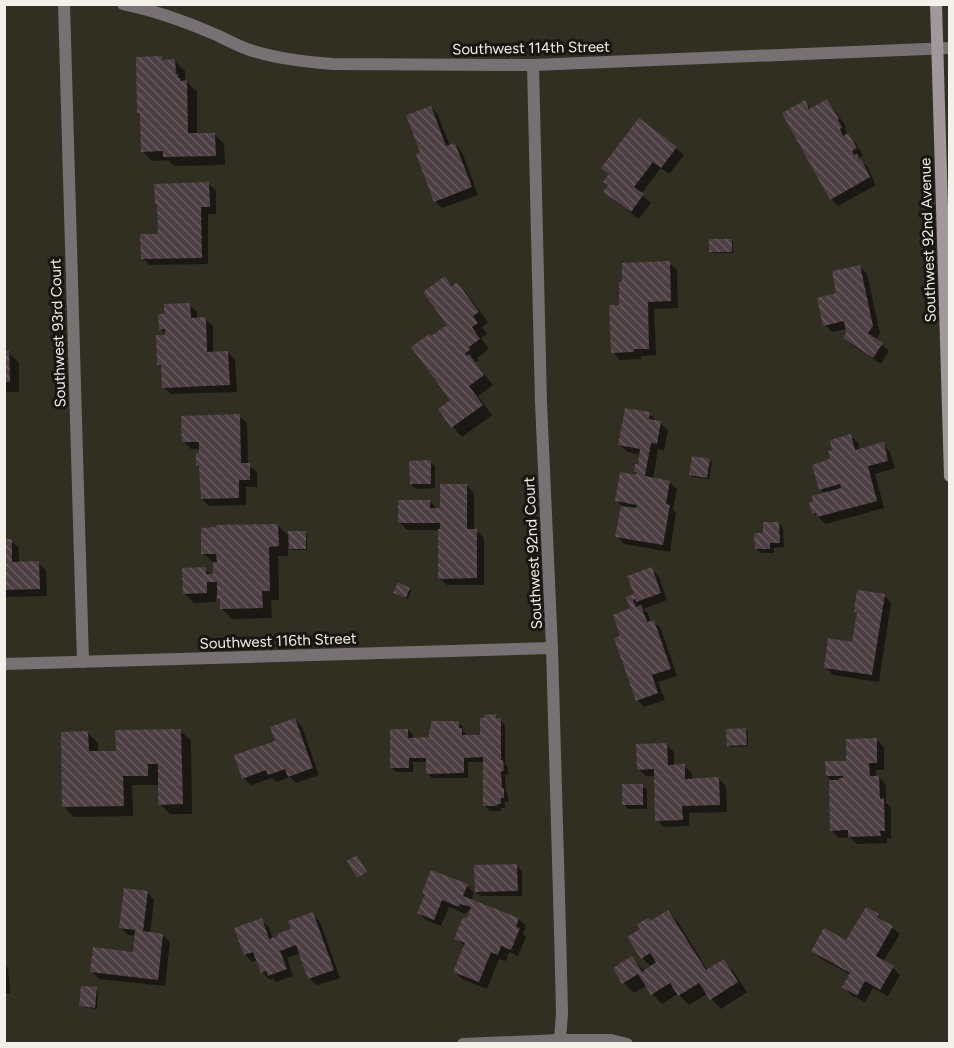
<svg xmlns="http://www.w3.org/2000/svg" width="954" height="1048" viewBox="0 0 954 1048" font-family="Figtree,sans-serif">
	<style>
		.shadow { fill: #0007 }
		.building { fill: url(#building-back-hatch) }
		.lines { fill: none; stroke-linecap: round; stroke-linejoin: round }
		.street { stroke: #787173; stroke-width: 12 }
		.secondary { stroke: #a2979a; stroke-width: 12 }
		.labels { text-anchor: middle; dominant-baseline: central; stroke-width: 6; stroke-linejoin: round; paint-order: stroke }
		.street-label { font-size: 15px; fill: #f2f0e9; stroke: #181611 }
	</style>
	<defs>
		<pattern id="building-back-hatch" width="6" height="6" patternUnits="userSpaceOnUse" patternTransform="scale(1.5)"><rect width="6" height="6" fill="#4d3f43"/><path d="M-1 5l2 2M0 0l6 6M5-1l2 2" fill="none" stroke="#675b5e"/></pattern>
	</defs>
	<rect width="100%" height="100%" fill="#312e22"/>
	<!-- shadow -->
	<g class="shadow">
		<path d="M 161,58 L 164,61 L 175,61 L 185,71 L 185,82 L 187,82 L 197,92 L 197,135 L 214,134 L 224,144 L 225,165 L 174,166 L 168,160 L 152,161 L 142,151 L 142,116 L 138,112 Z"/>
		<path d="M 826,101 L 834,109 L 846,127 L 845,128 L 848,135 L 855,142 L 863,156 L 859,158 L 868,168 L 876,185 L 838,206 L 831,199 L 804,102 L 812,109 Z"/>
		<path d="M 431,107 L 438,115 L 450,146 L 455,144 L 462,152 L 478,195 L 442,208 L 435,201 L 422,153 Z"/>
		<path d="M 639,120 L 676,148 L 684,155 L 669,174 L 661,168 L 641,194 L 651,203 L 639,219 L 612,199 L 605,191 L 609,186 L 605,182 Z"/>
		<path d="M 209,184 L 216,191 L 216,214 L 208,214 L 208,264 L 150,265 L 142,258 L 159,235 L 159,206 L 156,203 Z"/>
		<path d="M 731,240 L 733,242 L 733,253 L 712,253 L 711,251 Z"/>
		<path d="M 669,263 L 677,270 L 678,308 L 654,309 L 656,355 L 641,356 L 641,359 L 620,360 L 613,352 L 621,306 Z"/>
		<path d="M 860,267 L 867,274 L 880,333 L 876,340 L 889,351 L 881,364 L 852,345 L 845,338 L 847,329 L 832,332 L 825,325 L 838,295 Z"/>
		<path d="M 445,277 L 454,286 L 457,284 L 467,294 L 488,322 L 482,327 L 487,334 L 481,338 L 489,349 L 477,358 L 479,360 L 475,363 L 493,385 L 478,396 L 492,415 L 462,437 L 453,427 L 452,400 L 431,338 L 449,325 Z"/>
		<path d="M 190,305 L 197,312 L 197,319 L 205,319 L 213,326 L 213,353 L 228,352 L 235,360 L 237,392 L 171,394 L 163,387 L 162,368 L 159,364 L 168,337 L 161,329 L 166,315 Z"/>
		<path d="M 4,353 L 9,353 L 19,363 L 19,392 L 4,392 Z"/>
		<path d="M 649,414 L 668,430 L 664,451 L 658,449 L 653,479 L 669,482 L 677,489 L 673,510 L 676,513 L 670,552 L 624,544 L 617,536 L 622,506 L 617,501 L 637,477 L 638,474 L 635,471 L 639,466 L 641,455 L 627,452 L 620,445 Z"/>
		<path d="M 239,416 L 247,423 L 248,465 L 257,472 L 257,487 L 246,487 L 246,505 L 209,506 L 202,499 L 201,469 L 197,465 L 201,455 L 200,449 L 191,449 L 183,441 Z"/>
		<path d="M 851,436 L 858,443 L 860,450 L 883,444 L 890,452 L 895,468 L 875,474 L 884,508 L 826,524 L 813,513 L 825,494 L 820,489 L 832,460 Z"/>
		<path d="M 710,461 L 712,462 L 709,479 L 692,477 L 690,475 Z"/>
		<path d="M 430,462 L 435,466 L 435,488 L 416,489 L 411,484 Z"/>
		<path d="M 467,486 L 474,493 L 474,530 L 476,530 L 484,538 L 484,585 L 447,585 L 439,578 L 439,530 L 407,530 L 400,523 L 430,502 L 438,510 L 441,510 Z"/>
		<path d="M 779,523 L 783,528 L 784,547 L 774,548 L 774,553 L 761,553 L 756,549 L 765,534 Z"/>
		<path d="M 277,525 L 290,537 L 305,532 L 307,534 L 307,550 L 292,550 L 288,546 L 288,556 L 278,556 L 279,600 L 271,600 L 272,618 L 232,619 L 222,609 L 222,602 L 216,596 L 216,602 L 194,603 L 184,593 L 205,569 L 215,578 L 214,563 L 203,553 Z"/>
		<path d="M 4,541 L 11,541 L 19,548 L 19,563 L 38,563 L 46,570 L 47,596 L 4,597 Z"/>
		<path d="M 652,569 L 659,577 L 667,600 L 643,609 L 648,614 L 651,622 L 653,621 L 661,629 L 677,676 L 658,682 L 665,700 L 644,707 L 637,700 L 622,637 L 632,609 L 628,598 L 636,595 Z"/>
		<path d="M 409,589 L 411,591 L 408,599 L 397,594 Z"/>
		<path d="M 884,595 L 891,603 L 879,682 L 833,675 L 826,667 L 853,643 L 858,614 L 856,611 Z"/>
		<path d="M 495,716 L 505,725 L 505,764 L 508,767 L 508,775 L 505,775 L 506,792 L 508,794 L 508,802 L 505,802 L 505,808 L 501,808 L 501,811 L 490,811 L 485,806 L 484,762 L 468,762 L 468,778 L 432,778 L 427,773 L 427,762 L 413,762 L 413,772 L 396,772 L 391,767 L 408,730 L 413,735 L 413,739 L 430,739 L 458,722 L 463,727 L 463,731 L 466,734 L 466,737 L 482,736 Z"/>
		<path d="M 295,719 L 302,727 L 319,775 L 296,783 L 290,777 L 277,782 L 272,778 L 251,785 L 243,778 L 277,742 Z"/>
		<path d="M 746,730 L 748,732 L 748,746 L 730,747 L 729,745 Z"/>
		<path d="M 181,731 L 191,741 L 192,814 L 170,814 L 160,804 L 160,785 L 132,785 L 133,816 L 74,817 L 64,807 L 88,733 L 98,743 L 98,753 L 117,753 Z"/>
		<path d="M 4,735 L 6,786 L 4,786 Z"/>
		<path d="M 876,739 L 884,747 L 884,770 L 876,770 L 876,777 L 879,777 L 886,785 L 886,803 L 891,807 L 891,838 L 887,838 L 887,843 L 857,844 L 850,837 L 839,838 L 831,830 L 833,782 L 827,776 L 848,762 Z"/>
		<path d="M 666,745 L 674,752 L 674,766 L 684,766 L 692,773 L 692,780 L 719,779 L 726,786 L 727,812 L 689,813 L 689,826 L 664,827 L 657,820 L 655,776 L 646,776 L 638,769 Z"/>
		<path d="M 642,785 L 647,790 L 647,809 L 629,809 L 624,805 Z"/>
		<path d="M 517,866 L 522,871 L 522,896 L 481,896 L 476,892 Z"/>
		<path d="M 467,886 L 474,893 L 471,900 L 519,919 L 526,926 L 523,934 L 526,937 L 518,956 L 509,952 L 506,961 L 499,959 L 487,989 L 462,979 L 455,972 L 465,946 L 456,938 L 467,920 L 471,911 L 468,910 L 466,914 L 449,907 L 441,926 L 426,920 L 419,913 Z"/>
		<path d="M 147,892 L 154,900 L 150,934 L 163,935 L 170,942 L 165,986 L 99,979 L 91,971 L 134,953 L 136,936 L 128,935 L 121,928 Z"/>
		<path d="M 668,912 L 678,922 L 708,971 L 724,961 L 733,971 L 747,992 L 721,1009 L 707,994 L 689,1005 L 678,994 L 662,1004 L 652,994 L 647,985 L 634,993 L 624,983 L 615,969 L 632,958 L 645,972 L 652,967 L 642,958 L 651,923 Z"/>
		<path d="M 313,914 L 320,922 L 340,978 L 317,985 L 309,978 L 301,953 L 287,958 L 293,976 L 276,982 L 273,978 L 270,980 L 262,972 L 258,960 L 252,962 L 245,954 L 261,920 L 269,927 L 273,940 L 293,930 Z"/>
		<path d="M 878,916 L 900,934 L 883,962 L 893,968 L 900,975 L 888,996 L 873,988 L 865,1002 L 851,995 L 844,987 L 851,975 L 820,958 L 813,950 L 847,942 Z"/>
		<path d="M 4,964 L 8,968 L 10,993 L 4,993 Z"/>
		<path d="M 96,989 L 98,991 L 97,1009 L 83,1007 L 81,1005 Z"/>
	</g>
	<!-- building -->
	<g class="building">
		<path d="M 162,56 L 162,60 L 175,59 L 176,74 L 178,74 L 178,78 L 180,78 L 180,81 L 187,80 L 188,133 L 215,133 L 216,156 L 163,157 L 163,151 L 141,152 L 140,113 L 137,113 L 136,57 Z"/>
		<path d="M 827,99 L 839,119 L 838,120 L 842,127 L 840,129 L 843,136 L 848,133 L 857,148 L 852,151 L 854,155 L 857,154 L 860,160 L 861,159 L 870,177 L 830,200 L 782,113 L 805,100 L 809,109 Z"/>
		<path d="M 431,106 L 446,146 L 455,143 L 472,187 L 434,202 L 416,154 L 420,152 L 406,115 Z"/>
		<path d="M 639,118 L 677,147 L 661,168 L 653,162 L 634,187 L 644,194 L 631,212 L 603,192 L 608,185 L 603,182 L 609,174 L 601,168 Z"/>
		<path d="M 209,182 L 210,207 L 201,207 L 202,258 L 141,259 L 140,234 L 158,234 L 157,204 L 155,204 L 154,184 Z"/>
		<rect x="709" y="239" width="23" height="13"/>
		<path d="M 670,261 L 671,301 L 648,302 L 649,349 L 634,349 L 634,352 L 611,353 L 609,305 L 619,305 L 619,282 L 622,282 L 622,263 Z"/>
		<path d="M 860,265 L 873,326 L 868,333 L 883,343 L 873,358 L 843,338 L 846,333 L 844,321 L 823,326 L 817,298 L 836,293 L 832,271 Z"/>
		<path d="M 445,276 L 452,286 L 457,282 L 479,312 L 473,316 L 478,323 L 472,327 L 480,339 L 469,347 L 470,350 L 465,353 L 467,356 L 469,354 L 484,375 L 469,386 L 483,405 L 451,428 L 438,409 L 450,400 L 411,347 L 429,334 L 431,336 L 447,325 L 423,292 Z"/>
		<path d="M 190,303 L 191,318 L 206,317 L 207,352 L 228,351 L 230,385 L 162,388 L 161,365 L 157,365 L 156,335 L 165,335 L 165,329 L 159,330 L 158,314 L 164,314 L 164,304 Z"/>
		<path d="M 4,351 L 9,351 L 10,382 L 4,382 Z"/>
		<path d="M 625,408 L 650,412 L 649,419 L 661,421 L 657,444 L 651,443 L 645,476 L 670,481 L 666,504 L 670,505 L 663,545 L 615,537 L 621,506 L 636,508 L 637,505 L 615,501 L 620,472 L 636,475 L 637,472 L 634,472 L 635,464 L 638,464 L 640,449 L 618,445 Z"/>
		<path d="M 240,414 L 241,463 L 250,463 L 250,480 L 239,480 L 239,498 L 201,499 L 199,466 L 196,466 L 196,453 L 199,453 L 199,442 L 182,442 L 181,416 Z"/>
		<path d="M 851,434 L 855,450 L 884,442 L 888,461 L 868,466 L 877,501 L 817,517 L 816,513 L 812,514 L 809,502 L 813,501 L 812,496 L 841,488 L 840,484 L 819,490 L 812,465 L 830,459 L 828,451 L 832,450 L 830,440 Z"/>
		<path d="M 692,456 L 710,459 L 707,478 L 689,475 Z"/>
		<path d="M 431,460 L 431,484 L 410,484 L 409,461 Z"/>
		<path d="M 440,484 L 467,484 L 467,529 L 477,529 L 477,578 L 438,579 L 438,529 L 440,529 L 440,523 L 398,523 L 398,500 L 430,500 L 430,508 L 440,508 Z"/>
		<path d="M 763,522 L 779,522 L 780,543 L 770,543 L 770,549 L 755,549 L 754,533 L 763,533 Z"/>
		<path d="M 278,524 L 279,546 L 269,547 L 270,591 L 262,591 L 263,608 L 220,609 L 220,599 L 217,599 L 217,582 L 207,582 L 207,593 L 183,594 L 182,568 L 206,567 L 206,574 L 213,574 L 213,562 L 217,562 L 216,554 L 201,554 L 201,528 L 216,527 L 216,525 Z"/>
		<path d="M 288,531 L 306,531 L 306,549 L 289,549 Z"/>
		<path d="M 4,539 L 12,539 L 12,562 L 39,561 L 40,589 L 4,590 Z"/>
		<path d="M 652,567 L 661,593 L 636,602 L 636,599 L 633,600 L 636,607 L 641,605 L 647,622 L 654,620 L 671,669 L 652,675 L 658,693 L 636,701 L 614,638 L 620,636 L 613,615 L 630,608 L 626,597 L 634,594 L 627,576 Z"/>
		<path d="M 398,582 L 410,588 L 406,598 L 393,593 Z"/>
		<path d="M 857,590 L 885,594 L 872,675 L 824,668 L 828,638 L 852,642 L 857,612 L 854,612 Z"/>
		<path d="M 496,714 L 496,718 L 501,718 L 501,760 L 503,760 L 504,771 L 501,771 L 502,788 L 504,788 L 504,798 L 501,798 L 501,804 L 497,804 L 497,806 L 483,806 L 483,757 L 464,758 L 464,773 L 426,774 L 426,758 L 409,758 L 409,768 L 390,768 L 390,729 L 408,729 L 408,738 L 429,737 L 429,729 L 431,729 L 431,721 L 459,721 L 459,728 L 462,728 L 462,735 L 480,735 L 480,718 L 484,718 L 484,715 Z"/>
		<path d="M 295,718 L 313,768 L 288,777 L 285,769 L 268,775 L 266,770 L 242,779 L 234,755 L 275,741 L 270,727 Z"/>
		<path d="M 746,728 L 747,745 L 727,746 L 726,729 Z"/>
		<path d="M 181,729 L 183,804 L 158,805 L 158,764 L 148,764 L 148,776 L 123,776 L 124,806 L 62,807 L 61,732 L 88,731 L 89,751 L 116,751 L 115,730 Z"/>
		<path d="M 877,738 L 877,763 L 869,763 L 870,776 L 879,776 L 880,799 L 884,798 L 885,831 L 880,831 L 881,836 L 848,837 L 848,830 L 830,831 L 829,780 L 839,780 L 839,778 L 843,778 L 843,776 L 826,776 L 825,761 L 846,761 L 846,739 Z"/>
		<path d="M 667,743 L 668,765 L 685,764 L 685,779 L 719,777 L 720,805 L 682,806 L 683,820 L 655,821 L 654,769 L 637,770 L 636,744 Z"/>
		<rect x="622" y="784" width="21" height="21"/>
		<path d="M 357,855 L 367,872 L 357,878 L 347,861 Z"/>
		<path d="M 517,864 L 518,891 L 475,892 L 474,865 Z"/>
		<path d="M 431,870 L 468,884 L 463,896 L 519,918 L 516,927 L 520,928 L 511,950 L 501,946 L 498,955 L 491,952 L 479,982 L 453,972 L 465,943 L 454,939 L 463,917 L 467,918 L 471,907 L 460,904 L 459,907 L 442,900 L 434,920 L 417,913 L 425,894 L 422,893 Z"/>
		<path d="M 124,888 L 148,891 L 143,931 L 163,934 L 158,980 L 90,972 L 93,947 L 133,952 L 135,930 L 119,928 Z"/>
		<path d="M 866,907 L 879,914 L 877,917 L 893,926 L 876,956 L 894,966 L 880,990 L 865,981 L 857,996 L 842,987 L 850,973 L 811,951 L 824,928 L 846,940 Z"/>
		<path d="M 668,910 L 706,970 L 724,959 L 738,982 L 710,1000 L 699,983 L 678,996 L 670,983 L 651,995 L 638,974 L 622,984 L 613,968 L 632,956 L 642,972 L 656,962 L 650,953 L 641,959 L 627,937 L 640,929 L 637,924 L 648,918 L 650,921 Z"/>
		<path d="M 313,912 L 334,970 L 308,979 L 296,945 L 280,951 L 287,969 L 268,976 L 266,971 L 261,973 L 253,952 L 244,955 L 234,928 L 262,918 L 269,939 L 278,936 L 278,933 L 291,929 L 288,921 Z"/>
		<path d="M 81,986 L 97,987 L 95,1008 L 79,1006 Z"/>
	</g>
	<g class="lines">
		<!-- street -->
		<g class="street">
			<path d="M 64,4 L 83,662"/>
			<path d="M 123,4 C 153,10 184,21 212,33 C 224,38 237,46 250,50 C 277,59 305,62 333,64 L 533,65 L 950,48"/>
			<path d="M 533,65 L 541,403 L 552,648 L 560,931 L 562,1013 L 560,1040"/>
			<path d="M 4,664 L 552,648"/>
			<path d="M 463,1044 L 560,1040 L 611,1040 L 627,1044"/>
		</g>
		<!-- secondary -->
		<path class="secondary" d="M 936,4 L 950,476"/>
	</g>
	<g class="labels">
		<!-- street labels -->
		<g class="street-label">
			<text transform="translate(531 48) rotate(-1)">Southwest 114th Street</text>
			<text transform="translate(928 240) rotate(-92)">Southwest 92nd Avenue</text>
			<text transform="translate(58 333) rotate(-92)">Southwest 93rd Court</text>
			<text transform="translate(533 553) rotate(-93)">Southwest 92nd Court</text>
			<text transform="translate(278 641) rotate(-2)">Southwest 116th Street</text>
		</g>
	</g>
	<!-- border -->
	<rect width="954" height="1048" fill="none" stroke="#f2f0e9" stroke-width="12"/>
</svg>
